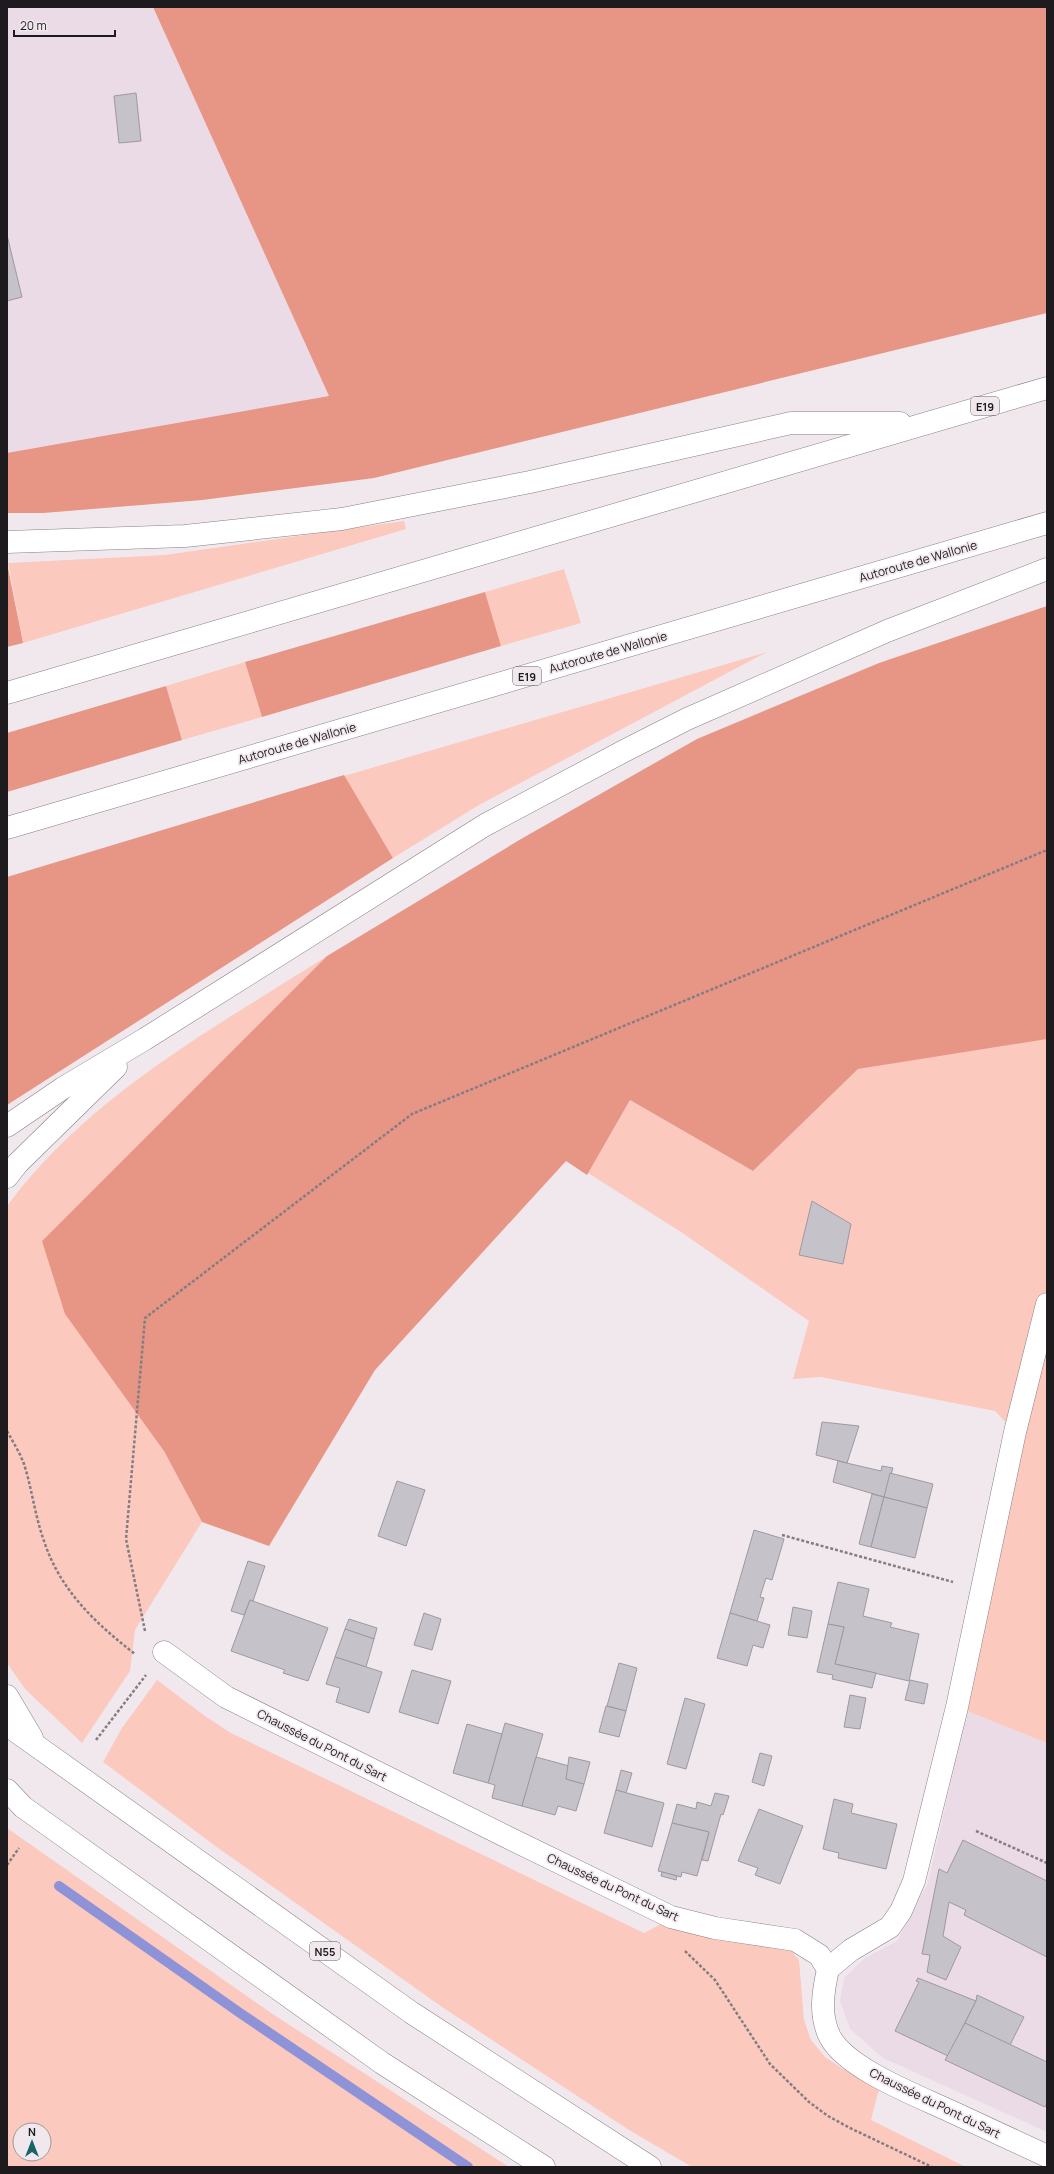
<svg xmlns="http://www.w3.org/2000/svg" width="1054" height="2174" viewBox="0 0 1054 2174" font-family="Manrope,sans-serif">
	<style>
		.built { fill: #ebdbe6 }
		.green { fill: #fcc9bf; fill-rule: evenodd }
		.forest { fill: #e79585 }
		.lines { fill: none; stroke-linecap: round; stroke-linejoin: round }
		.stream { stroke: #8e92d7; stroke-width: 10 }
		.building { fill: #c6c2ca; stroke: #9d99a0 }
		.street-casing { stroke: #877f84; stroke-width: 23 }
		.highway-casing { stroke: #877f84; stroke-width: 23 }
		.path { stroke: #837d82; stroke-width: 2.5; stroke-dasharray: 3 2; stroke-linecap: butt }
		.street { stroke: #fff; stroke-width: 22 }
		.highway { stroke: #fff; stroke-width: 22 }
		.labels { text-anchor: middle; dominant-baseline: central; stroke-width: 3.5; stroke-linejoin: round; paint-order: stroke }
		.shield { fill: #f1e8ee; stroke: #5d585c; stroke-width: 1 }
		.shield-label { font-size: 11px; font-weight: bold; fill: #1e1b1e }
		.street-label { font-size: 12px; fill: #1e1b1e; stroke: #f1e8ee }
	</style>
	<rect width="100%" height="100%" fill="#f1e8ee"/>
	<!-- built -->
	<g class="built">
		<path d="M 7,7 L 153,7 L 329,396 L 374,478 L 202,500 L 43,513 L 7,513 Z"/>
		<path d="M 967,1711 L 1047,1743 L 1047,2132 L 883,2058 L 850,2029 L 840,2001 L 844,1978 L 865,1958 L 897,1941 L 928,1883 Z"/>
	</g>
	<!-- green -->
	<g class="green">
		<path d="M 404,521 L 406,529 L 23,643 L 8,563 L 165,555 Z"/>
		<path d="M 564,569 L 581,623 L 501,646 L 485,592 Z"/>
		<path d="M 767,652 L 479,805 L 393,858 L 344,776 Z"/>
		<path d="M 245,662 L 262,717 L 182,740 L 166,686 Z"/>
		<path d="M 327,956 L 42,1241 L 164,1451 L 202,1522 L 135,1630 L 130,1671 L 82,1743 L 25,1689 L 7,1663 L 7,1206 C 88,1096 214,1028 327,956 Z"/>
		<path d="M 1042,1038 L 1047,1039 L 1047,1743 L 967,1711 L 1015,1432 L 995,1411 L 821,1377 L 793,1379 L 809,1321 L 681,1232 L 588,1173 L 630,1100 L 753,1171 L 858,1069 Z"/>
		<path d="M 157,1680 L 205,1716 L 231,1733 L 644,1933 L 663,1923 L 787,1946 L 799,1960 L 804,2020 L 811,2040 L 825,2057 L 843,2069 L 879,2089 L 871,2120 L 966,2167 L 692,2167 L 629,2130 L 442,2007 L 214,1845 L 103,1762 L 122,1728 Z"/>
		<path d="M 7,1828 L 271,2013 L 509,2167 L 7,2167 ZM 20,2130 L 44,2130 L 44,2154 L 20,2154 Z"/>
	</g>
	<!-- forest -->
	<g class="forest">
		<path d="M 153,7 L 1047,7 L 1047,313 L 374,478 L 202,500 L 43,513 L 7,513 L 7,453 L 329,396 Z"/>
		<path d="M 7,563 L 23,643 L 7,647 Z"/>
		<path d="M 485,592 L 501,646 L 262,717 L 245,662 Z"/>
		<path d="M 1047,606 L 1047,1039 L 858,1069 L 753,1171 L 630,1100 L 587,1175 L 566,1161 L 375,1370 L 269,1546 L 202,1522 L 164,1451 L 65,1314 L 42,1241 L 327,956 L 521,839 L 697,739 L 879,663 Z"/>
		<path d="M 166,686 L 182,740 L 7,792 L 7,733 Z"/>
		<path d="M 344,775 L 393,858 L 7,1105 L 7,877 Z"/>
	</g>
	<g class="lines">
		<!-- stream -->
		<path class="stream" d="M 59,1886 L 240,2013 L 468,2167"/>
	</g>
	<!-- building -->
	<g class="building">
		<path d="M 136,93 L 141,141 L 119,143 L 114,96 Z"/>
		<path d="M 7,235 L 22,297 L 7,301 Z"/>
		<path d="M 812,1201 L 851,1224 L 843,1264 L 799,1255 Z"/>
		<path d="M 822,1422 L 859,1426 L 847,1463 L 816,1455 Z"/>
		<path d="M 838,1461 L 881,1471 L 882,1466 L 893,1468 L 884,1497 L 833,1482 Z"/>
		<path d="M 890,1473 L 933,1484 L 927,1508 L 884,1497 Z"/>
		<path d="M 397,1481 L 425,1490 L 406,1546 L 378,1536 Z"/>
		<path d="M 872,1494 L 884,1497 L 871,1547 L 859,1544 Z"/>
		<path d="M 884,1497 L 927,1508 L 915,1558 L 871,1547 Z"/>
		<path d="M 754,1530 L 784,1539 L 772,1580 L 766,1578 L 760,1597 L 764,1598 L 757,1621 L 730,1613 Z"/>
		<path d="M 248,1561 L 265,1566 L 253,1601 L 250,1600 L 244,1615 L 231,1611 Z"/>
		<path d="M 838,1582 L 869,1589 L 863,1616 L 892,1623 L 890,1627 L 919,1634 L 909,1681 L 835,1664 L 844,1627 L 828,1624 Z"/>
		<path d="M 250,1600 L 328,1628 L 308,1681 L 283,1673 L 285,1670 L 231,1651 Z"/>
		<path d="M 793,1607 L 812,1611 L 807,1638 L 788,1635 Z"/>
		<path d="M 424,1613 L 441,1619 L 432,1650 L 414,1645 Z"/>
		<path d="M 730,1613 L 770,1625 L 763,1648 L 753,1645 L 747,1666 L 717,1658 Z"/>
		<path d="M 349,1619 L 377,1628 L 374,1639 L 345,1629 Z"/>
		<path d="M 828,1624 L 844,1627 L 835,1664 L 876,1673 L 872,1688 L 832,1679 L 833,1675 L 817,1672 Z"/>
		<path d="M 345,1629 L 374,1639 L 366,1667 L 335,1657 Z"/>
		<path d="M 335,1657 L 382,1672 L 369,1713 L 336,1702 L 340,1688 L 326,1684 Z"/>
		<path d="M 619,1663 L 637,1668 L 626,1711 L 607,1706 Z"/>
		<path d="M 412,1670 L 451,1681 L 438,1724 L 399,1712 Z"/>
		<path d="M 910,1680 L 928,1684 L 924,1704 L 905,1700 Z"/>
		<path d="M 850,1695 L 866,1698 L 860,1729 L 844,1727 Z"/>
		<path d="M 685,1698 L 705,1704 L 686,1769 L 667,1764 Z"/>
		<path d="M 606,1706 L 626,1711 L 619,1737 L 599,1732 Z"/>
		<path d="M 505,1723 L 543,1734 L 522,1806 L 492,1798 L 495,1785 L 488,1783 Z"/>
		<path d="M 467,1724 L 502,1734 L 488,1783 L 453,1773 Z"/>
		<path d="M 760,1753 L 772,1756 L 764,1786 L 752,1782 Z"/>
		<path d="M 536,1757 L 569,1766 L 566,1779 L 584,1784 L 576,1811 L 558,1806 L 555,1815 L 522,1806 Z"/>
		<path d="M 569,1757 L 590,1762 L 584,1784 L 566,1779 Z"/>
		<path d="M 621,1770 L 632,1773 L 626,1793 L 616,1790 Z"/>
		<path d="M 616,1790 L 664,1803 L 652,1847 L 604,1833 Z"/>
		<path d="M 715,1793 L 729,1796 L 723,1815 L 721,1814 L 708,1861 L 702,1860 L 709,1832 L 672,1823 L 677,1804 L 696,1809 L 697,1802 L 711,1806 Z"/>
		<path d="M 834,1799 L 853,1804 L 851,1813 L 897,1824 L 886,1869 L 838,1858 L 839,1853 L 823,1849 Z"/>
		<path d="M 759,1809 L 803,1826 L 780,1884 L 755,1875 L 758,1868 L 738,1861 Z"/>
		<path d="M 672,1823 L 709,1832 L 697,1876 L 682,1872 L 681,1877 L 658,1871 Z"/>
		<path d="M 963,1840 L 1047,1881 L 1047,1957 L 964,1915 L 966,1910 L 949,1902 L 943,1936 L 961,1947 L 946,1980 L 927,1972 L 930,1955 L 922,1954 L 939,1869 L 947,1873 Z"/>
		<path d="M 662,1872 L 677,1876 L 676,1880 L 661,1876 Z"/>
		<path d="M 918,1978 L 976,2001 L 948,2056 L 895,2031 L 919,1982 L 916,1981 Z"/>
		<path d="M 977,1995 L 1024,2017 L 1010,2045 L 965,2023 L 976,2001 Z"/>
		<path d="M 965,2023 L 1047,2062 L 1047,2103 L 1045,2107 L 945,2060 Z"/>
	</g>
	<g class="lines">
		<defs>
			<g id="street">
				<path d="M 164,1652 L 226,1697 L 507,1837 L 671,1917 L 715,1928 L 795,1940 L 819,1955 L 828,1969 C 823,1992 819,2015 830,2037 C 847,2069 918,2096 950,2111 C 983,2126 1015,2141 1047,2156"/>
				<path d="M 828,1969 L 851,1950 L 890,1927 L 901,1911 L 914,1881 L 957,1707 L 1015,1432 L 1047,1304"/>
			</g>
			<g id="highway">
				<path d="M 7,542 L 185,536 L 342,519 L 530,482 L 791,423 L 900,423"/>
				<path d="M 7,693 L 1047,388"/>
				<path d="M 7,828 L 1047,523"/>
				<path d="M 7,1126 L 63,1088 L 145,1039 L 485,825 L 626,750 L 687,719 L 887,631 L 1047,569"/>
				<path d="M 7,1177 L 18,1163 L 116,1067"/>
				<path d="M 7,1696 L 32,1738"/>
				<path d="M 7,1725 L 412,2013 L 650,2167"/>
				<path d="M 7,1790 L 23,1807 L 382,2063 L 544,2167"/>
			</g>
		</defs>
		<!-- street casing -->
		<use href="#street" class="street-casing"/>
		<!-- highway casing -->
		<use href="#highway" class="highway-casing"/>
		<!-- path -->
		<g class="path">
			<path d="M 7,1431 C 13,1442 20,1453 24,1464 C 32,1489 35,1516 44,1541 C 60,1590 95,1623 135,1654"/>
			<path d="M 782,1535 L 953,1582"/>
			<path d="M 145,1631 L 126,1539 L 145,1318 L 412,1114 L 1047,850"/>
			<path d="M 96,1740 L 146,1675"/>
			<path d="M 976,1831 L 1047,1863"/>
			<path d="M 7,1865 L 19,1848"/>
			<path d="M 685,1951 L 715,1980 L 770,2064 L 809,2102 L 828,2116 L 850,2128 L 932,2167"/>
		</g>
		<!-- street -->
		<use href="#street" class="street"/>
		<!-- highway -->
		<use href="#highway" class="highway"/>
	</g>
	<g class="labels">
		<!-- shield labels -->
		<g class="shield">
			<rect x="971" y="397" width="28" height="18" rx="3"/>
			<rect x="513" y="667" width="28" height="18" rx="3"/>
			<rect x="310" y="1942" width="30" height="18" rx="3"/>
		</g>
		<g class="shield-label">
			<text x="985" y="406">E19</text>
			<text x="527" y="676">E19</text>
			<text x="325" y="1951">N55</text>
		</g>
		<!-- street labels -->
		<g class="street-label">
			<text transform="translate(918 561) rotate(-16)">Autoroute de Wallonie</text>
			<text transform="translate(608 652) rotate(-16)">Autoroute de Wallonie</text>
			<text transform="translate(297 743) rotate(-16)">Autoroute de Wallonie</text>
			<text transform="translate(322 1745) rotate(27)">Chaussée du Pont du Sart</text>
			<text transform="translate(613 1887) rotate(25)">Chaussée du Pont du Sart</text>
			<text transform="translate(935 2103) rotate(26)">Chaussée du Pont du Sart</text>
		</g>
	</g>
	<!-- border -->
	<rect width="1054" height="2174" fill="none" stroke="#1e1b1e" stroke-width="16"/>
	<!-- north arrow -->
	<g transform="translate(32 2142)"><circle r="19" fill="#f1e8ee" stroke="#9d969b"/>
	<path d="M0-3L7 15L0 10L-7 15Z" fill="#156467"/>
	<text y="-6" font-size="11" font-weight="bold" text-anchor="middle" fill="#1e1b1e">N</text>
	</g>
	<!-- scale -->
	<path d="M14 30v6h101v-6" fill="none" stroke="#1e1b1e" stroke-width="2"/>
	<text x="20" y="30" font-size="12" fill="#1e1b1e" stroke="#f1e8ee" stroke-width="3" paint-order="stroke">20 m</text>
</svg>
